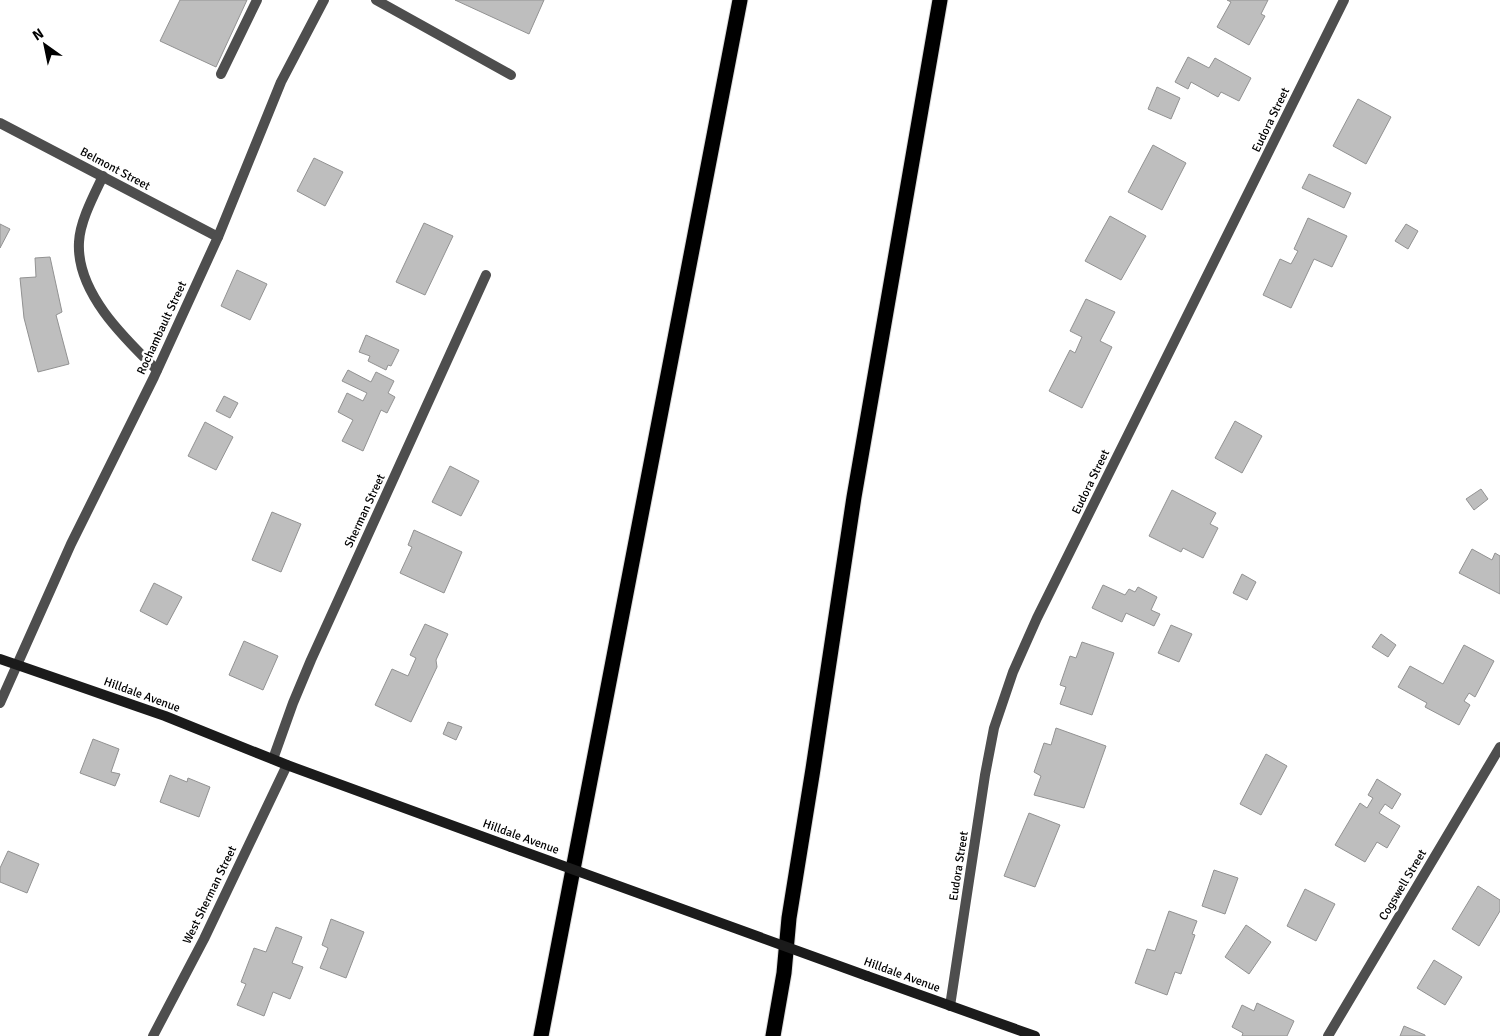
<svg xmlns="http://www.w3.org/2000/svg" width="1500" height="1036" viewBox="0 0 1500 1036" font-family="Signika,sans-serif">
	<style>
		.building { fill: #bebebe; stroke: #929292 }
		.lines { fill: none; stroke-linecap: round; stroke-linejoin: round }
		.highway-casing { stroke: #dbdbdb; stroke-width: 17 }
		.lane { stroke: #4e4e4e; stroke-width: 10 }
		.street { stroke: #4e4e4e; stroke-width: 10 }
		.secondary { stroke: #1b1b1b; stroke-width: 10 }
		.highway { stroke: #000; stroke-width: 15 }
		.secondary-bridge { stroke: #1b1b1b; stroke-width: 10 }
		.labels { text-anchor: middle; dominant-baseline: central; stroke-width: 5; stroke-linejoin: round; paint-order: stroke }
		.street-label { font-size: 12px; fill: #000; stroke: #fff }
	</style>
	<rect width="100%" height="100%" fill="#fff"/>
	<!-- building -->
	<g class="building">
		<path d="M 180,0 L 247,0 L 216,67 L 160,41 Z"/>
		<path d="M 455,0 L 544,0 L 529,34 Z"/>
		<path d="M 1227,0 L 1268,0 L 1261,14 L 1265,16 L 1249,45 L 1217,27 L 1231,2 Z"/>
		<path d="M 1188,57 L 1209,68 L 1215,58 L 1251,78 L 1239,101 L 1221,92 L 1218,97 L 1191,82 L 1188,89 L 1175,82 Z"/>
		<path d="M 1157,87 L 1180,98 L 1171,119 L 1148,109 Z"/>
		<path d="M 1358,99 L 1391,117 L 1366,164 L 1333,146 Z"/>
		<path d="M 1153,145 L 1186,163 L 1162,210 L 1128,192 Z"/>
		<path d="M 314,158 L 343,172 L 325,206 L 297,191 Z"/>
		<path d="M 1309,174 L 1351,193 L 1344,208 L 1302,188 Z"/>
		<path d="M 1110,216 L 1146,236 L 1121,280 L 1085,261 Z"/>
		<path d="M 1308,218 L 1347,236 L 1332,267 L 1314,259 L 1291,308 L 1263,295 L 1280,259 L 1291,264 L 1298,251 L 1294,249 Z"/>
		<path d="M 424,223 L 453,236 L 425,295 L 396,282 Z"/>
		<path d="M 0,224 L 10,229 L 0,248 Z"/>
		<path d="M 1406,224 L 1418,231 L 1408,249 L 1395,241 Z"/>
		<path d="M 50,257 L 62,312 L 56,315 L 69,364 L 38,372 L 24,318 L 20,278 L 36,277 L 35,258 Z"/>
		<path d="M 237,270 L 267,284 L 250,320 L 221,306 Z"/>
		<path d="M 1086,299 L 1115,312 L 1100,341 L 1112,347 L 1082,408 L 1049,391 L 1070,350 L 1075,353 L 1082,337 L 1070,331 Z"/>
		<path d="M 366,335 L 399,350 L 391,366 L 388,365 L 386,370 L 368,361 L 370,356 L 359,352 Z"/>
		<path d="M 348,370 L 371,382 L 376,372 L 394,381 L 388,393 L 395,397 L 387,413 L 381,410 L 363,451 L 342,441 L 353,420 L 338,412 L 347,393 L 363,401 L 367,393 L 342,381 Z"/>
		<path d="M 224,396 L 238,403 L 230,418 L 216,411 Z"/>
		<path d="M 1235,421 L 1262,436 L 1242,473 L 1215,458 Z"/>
		<path d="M 205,422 L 233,437 L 216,470 L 188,456 Z"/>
		<path d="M 450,466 L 479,481 L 461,516 L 432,502 Z"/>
		<path d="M 1481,489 L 1488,499 L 1474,510 L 1466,499 Z"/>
		<path d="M 1172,490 L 1216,513 L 1210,524 L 1218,528 L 1203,558 L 1183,548 L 1181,552 L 1149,536 Z"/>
		<path d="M 272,512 L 301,524 L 281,572 L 252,560 Z"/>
		<path d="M 414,530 L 462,552 L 444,593 L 400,573 L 412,547 L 408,545 Z"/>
		<path d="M 1472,549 L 1492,560 L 1495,553 L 1500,556 L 1500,594 L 1459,573 Z"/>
		<path d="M 1242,574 L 1256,582 L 1247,600 L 1233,593 Z"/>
		<path d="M 154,583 L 182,597 L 167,625 L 140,611 Z"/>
		<path d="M 1103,585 L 1125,595 L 1129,589 L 1135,592 L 1138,587 L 1157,597 L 1151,610 L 1160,614 L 1154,626 L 1126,613 L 1122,622 L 1092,608 Z"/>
		<path d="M 425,624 L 448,634 L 436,660 L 437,667 L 411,722 L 375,705 L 392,669 L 408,676 L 416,658 L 410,655 Z"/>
		<path d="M 1171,625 L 1192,634 L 1179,662 L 1158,653 Z"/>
		<path d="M 1381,634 L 1396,645 L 1388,657 L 1372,647 Z"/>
		<path d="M 244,641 L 278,656 L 263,690 L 229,675 Z"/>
		<path d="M 1082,642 L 1114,653 L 1092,715 L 1060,704 L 1066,687 L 1060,685 L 1070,656 L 1076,658 Z"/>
		<path d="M 1464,645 L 1494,661 L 1475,697 L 1469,693 L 1464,701 L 1470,705 L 1459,725 L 1425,707 L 1427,703 L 1398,687 L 1410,666 L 1443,684 Z"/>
		<path d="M 448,722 L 462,727 L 456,740 L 443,734 Z"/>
		<path d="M 1056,728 L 1106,746 L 1084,808 L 1034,795 L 1041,776 L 1034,772 L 1044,743 L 1051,745 Z"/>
		<path d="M 93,739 L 119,749 L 111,772 L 120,774 L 115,786 L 80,773 Z"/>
		<path d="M 1266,754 L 1287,766 L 1261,815 L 1240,804 Z"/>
		<path d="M 170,775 L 187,782 L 188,778 L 210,787 L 199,817 L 160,802 Z"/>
		<path d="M 1377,779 L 1401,794 L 1392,809 L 1385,804 L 1379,813 L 1400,826 L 1387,848 L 1377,842 L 1365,862 L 1335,845 L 1360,803 L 1367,808 L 1373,798 L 1368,795 Z"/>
		<path d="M 1029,813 L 1060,825 L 1035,887 L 1004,876 Z"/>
		<path d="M 8,851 L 39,864 L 27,893 L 0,882 L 0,868 Z"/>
		<path d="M 1214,870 L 1238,878 L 1225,914 L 1202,906 Z"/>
		<path d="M 1478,886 L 1500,900 L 1500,911 L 1479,946 L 1452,929 Z"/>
		<path d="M 1305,889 L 1335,904 L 1316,941 L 1287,926 Z"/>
		<path d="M 1169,911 L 1197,921 L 1192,934 L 1195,935 L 1181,974 L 1175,972 L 1167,995 L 1135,983 L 1147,949 L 1155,951 Z"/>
		<path d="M 331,919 L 364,932 L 346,978 L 320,968 L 328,948 L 322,945 Z"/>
		<path d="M 1246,925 L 1271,942 L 1249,974 L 1225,957 Z"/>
		<path d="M 276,927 L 302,937 L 292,963 L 303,967 L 290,999 L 273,992 L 264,1016 L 237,1005 L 246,984 L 241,982 L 254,948 L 266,952 Z"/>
		<path d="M 1434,960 L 1462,977 L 1445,1005 L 1417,988 Z"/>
		<path d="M 1257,1003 L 1294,1021 L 1287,1036 L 1242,1036 L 1243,1033 L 1232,1027 L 1242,1005 L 1254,1011 Z"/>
		<path d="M 1404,1026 L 1425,1035 L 1425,1036 L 1400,1036 Z"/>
	</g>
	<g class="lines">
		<defs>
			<g id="highway">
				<path d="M 541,1036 L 740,0"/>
				<path d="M 773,1036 L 784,973 L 789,918 L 813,769 L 854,497 L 940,0"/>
			</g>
		</defs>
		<!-- highway casing -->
		<use href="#highway" class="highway-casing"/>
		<!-- lane -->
		<g class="lane">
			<path d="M 376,0 L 511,75"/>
			<path d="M 221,74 L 257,0"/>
			<path d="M 103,176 C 94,195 80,221 79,242 C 76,292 124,338 157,370"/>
		</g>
		<!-- street -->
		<g class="street">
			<path d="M 0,123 L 218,237"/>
			<path d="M 0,703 L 71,544 L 154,377 L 218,237 L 281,82 L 324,0"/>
			<path d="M 273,759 L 293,703 L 311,660 L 486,275"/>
			<path d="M 950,1006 L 985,775 L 994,728 L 1013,672 L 1037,618 L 1344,0"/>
			<path d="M 153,1036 L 204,939 L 287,765"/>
			<path d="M 1328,1036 L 1500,747"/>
		</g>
		<!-- secondary -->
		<g class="secondary">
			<path d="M 0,659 L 165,716 L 287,765 L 511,847"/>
			<path d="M 867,976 L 1035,1036"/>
		</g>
		<!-- highway -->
		<use href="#highway" class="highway"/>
		<!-- secondary-bridge -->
		<path class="secondary-bridge" d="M 511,847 L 867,976"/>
	</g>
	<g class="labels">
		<!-- street labels -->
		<g class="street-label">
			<text transform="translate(1271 120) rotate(-64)">Eudora Street</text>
			<text transform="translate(115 169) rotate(28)">Belmont Street</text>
			<text transform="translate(162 328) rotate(-65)">Rochambault Street</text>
			<text transform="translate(1091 482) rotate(-64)">Eudora Street</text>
			<text transform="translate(365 511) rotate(-65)">Sherman Street</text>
			<text transform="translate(142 695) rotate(20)">Hilldale Avenue</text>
			<text transform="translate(521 837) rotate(20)">Hilldale Avenue</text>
			<text transform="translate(959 866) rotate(-81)">Eudora Street</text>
			<text transform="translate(1403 885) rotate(-59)">Cogswell Street</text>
			<text transform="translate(210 895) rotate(-64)">West Sherman Street</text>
			<text transform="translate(902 975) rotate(20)">Hilldale Avenue</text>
		</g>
	</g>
	<!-- north arrow -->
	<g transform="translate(45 45) rotate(327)" stroke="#ffffff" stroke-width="4" paint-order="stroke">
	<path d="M0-4L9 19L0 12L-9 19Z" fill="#000000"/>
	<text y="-8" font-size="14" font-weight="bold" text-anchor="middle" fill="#000000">N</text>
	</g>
</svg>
